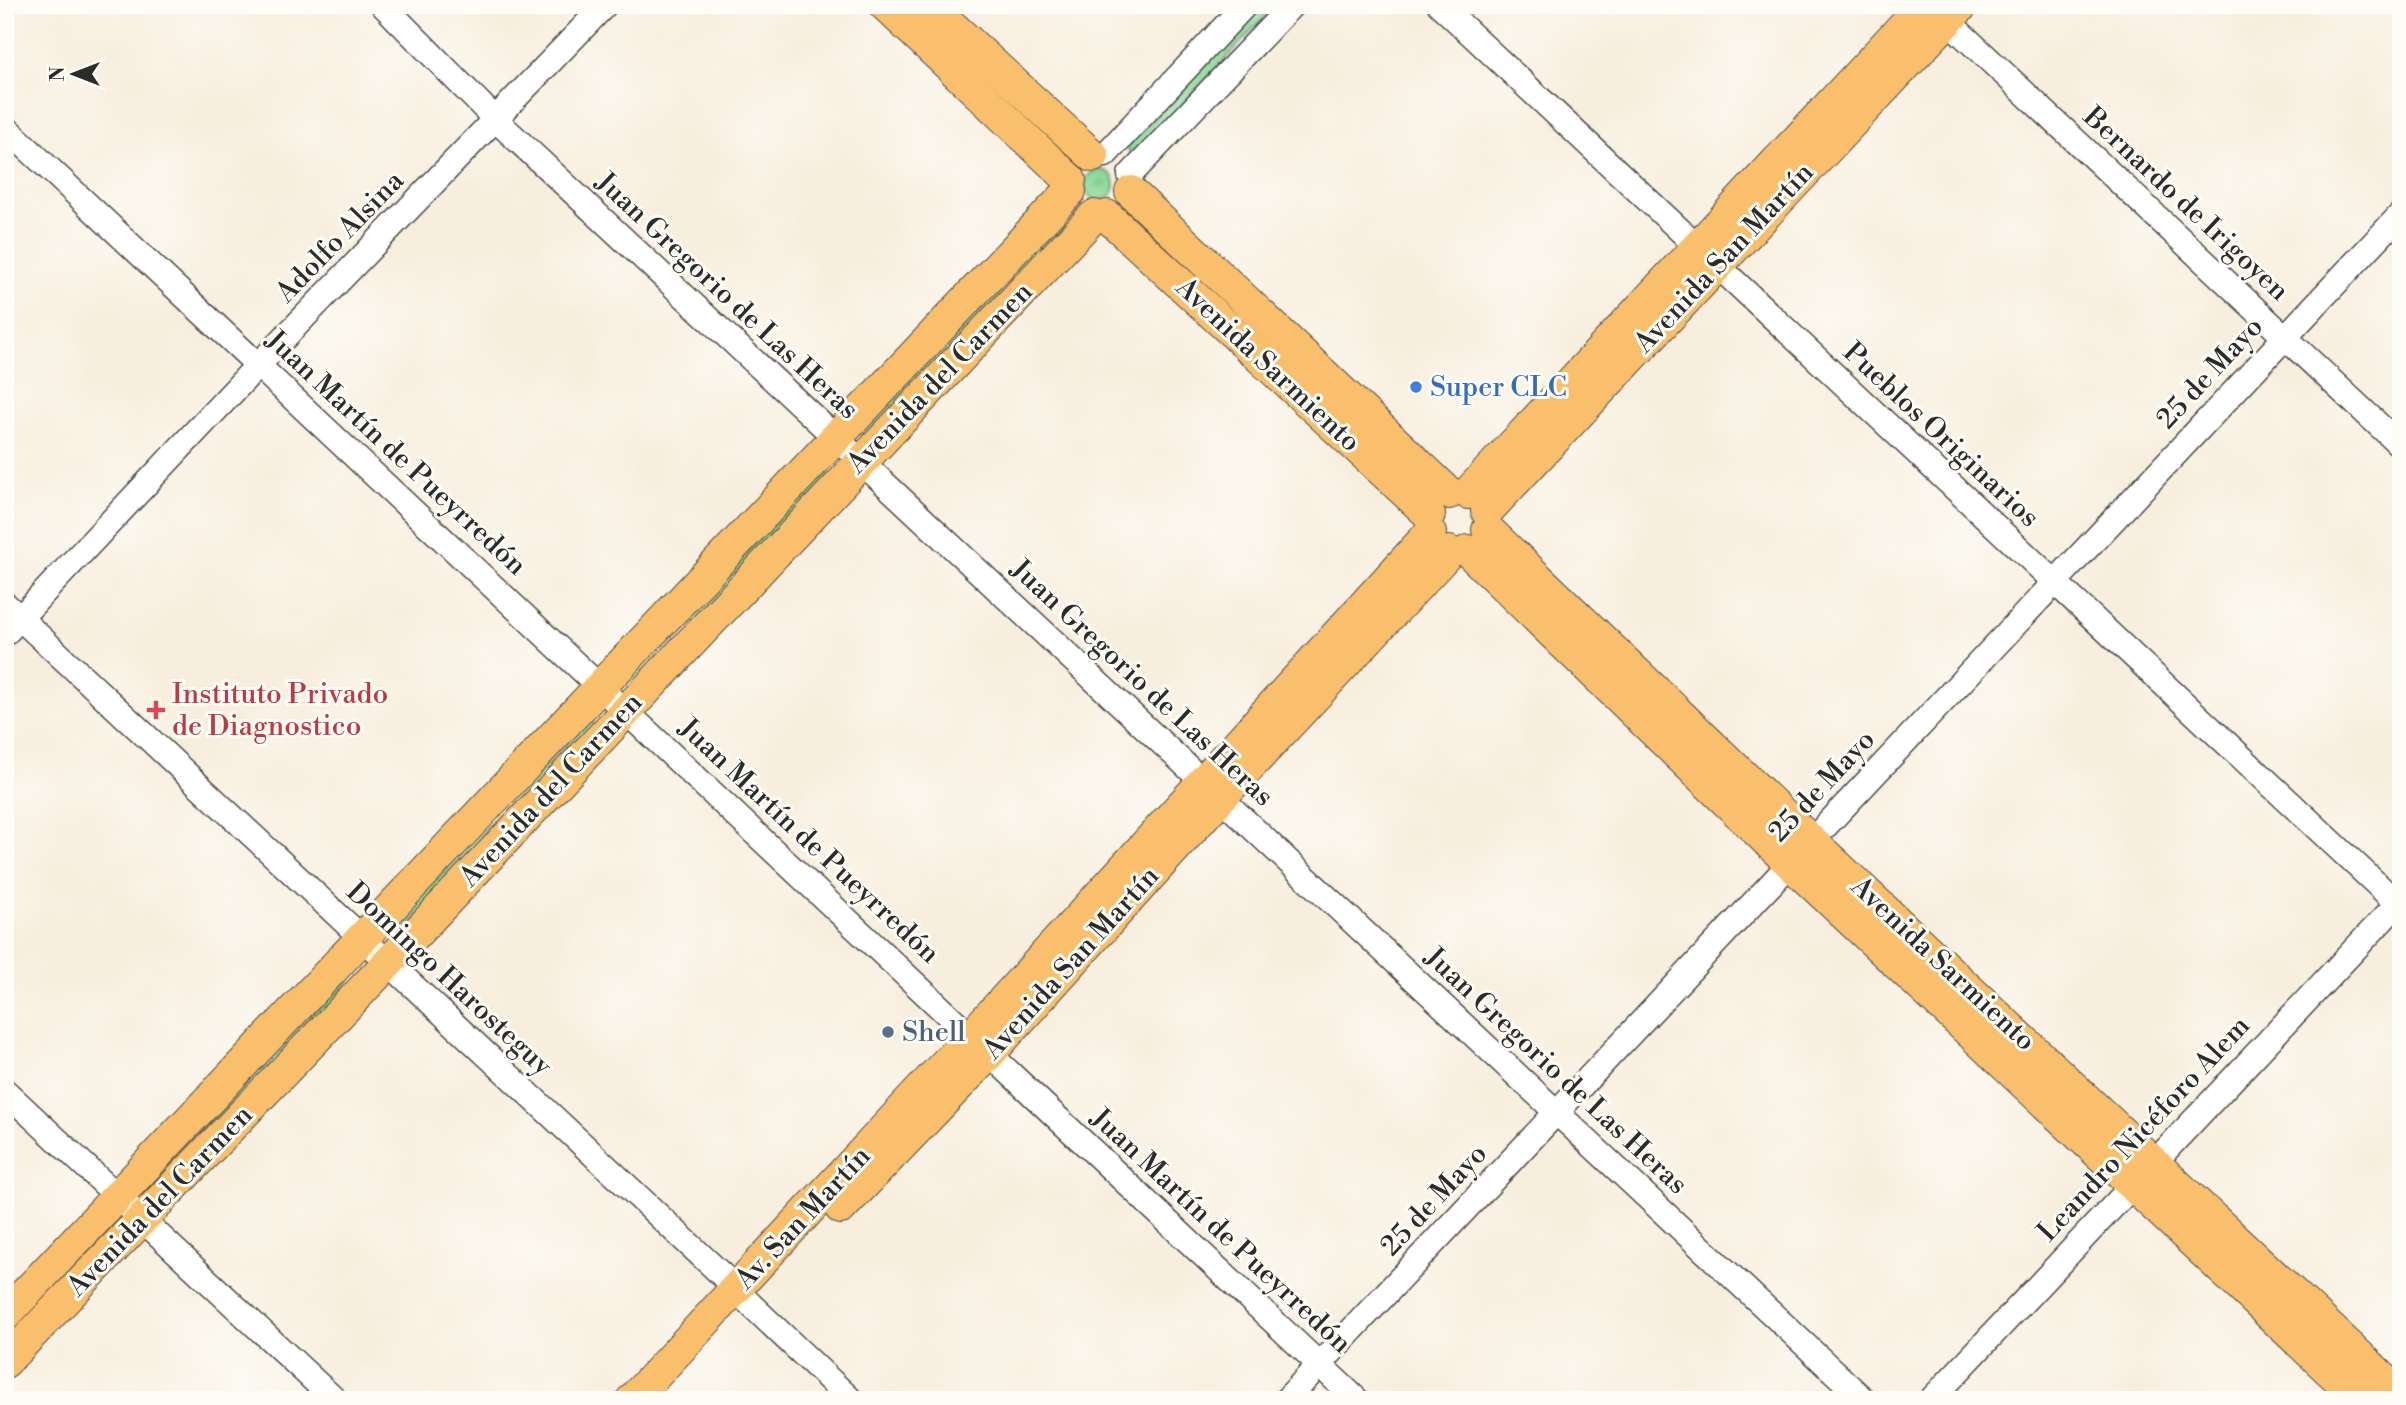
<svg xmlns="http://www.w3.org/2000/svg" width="2406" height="1405" viewBox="0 0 2406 1405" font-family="'Libre Bodoni',serif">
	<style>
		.grass { fill: url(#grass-tufts); stroke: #5c8262; stroke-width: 2 }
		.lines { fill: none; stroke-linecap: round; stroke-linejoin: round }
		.minor-casing { stroke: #4a4846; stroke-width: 27 }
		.major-casing { stroke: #4a4846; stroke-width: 34 }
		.minor { stroke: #fff; stroke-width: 24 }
		.major { stroke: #f9bf6d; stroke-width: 32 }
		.shop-dot { fill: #3f7fe0; stroke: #fdfcf7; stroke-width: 2.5 }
		.health-dot { fill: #e0444e; stroke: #fdfcf7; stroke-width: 2.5 }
		.service-dot { fill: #5c6f8a; stroke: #fdfcf7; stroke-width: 2.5 }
		.labels { text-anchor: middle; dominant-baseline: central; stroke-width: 6; stroke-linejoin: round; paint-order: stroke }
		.street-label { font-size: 28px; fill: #2b2b2b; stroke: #fdfcf7 }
		.shop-label { font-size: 28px; fill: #366cbe; stroke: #fdfcf7; text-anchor: start }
		.health-label { font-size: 28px; fill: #be3a42; stroke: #fdfcf7; text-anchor: start }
		.service-label { font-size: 28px; fill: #4e5e75; stroke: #fdfcf7; text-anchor: start }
	</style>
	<defs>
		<pattern id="grass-tufts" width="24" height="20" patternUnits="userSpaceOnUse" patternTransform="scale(1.75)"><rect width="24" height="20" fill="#8cda99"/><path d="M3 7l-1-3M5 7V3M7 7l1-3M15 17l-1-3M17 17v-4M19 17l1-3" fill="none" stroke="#79bb84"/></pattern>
	</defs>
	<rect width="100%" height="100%" fill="#fdfcf7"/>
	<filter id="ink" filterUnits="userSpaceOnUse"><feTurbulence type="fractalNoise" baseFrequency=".0143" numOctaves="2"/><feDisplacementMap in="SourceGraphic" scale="14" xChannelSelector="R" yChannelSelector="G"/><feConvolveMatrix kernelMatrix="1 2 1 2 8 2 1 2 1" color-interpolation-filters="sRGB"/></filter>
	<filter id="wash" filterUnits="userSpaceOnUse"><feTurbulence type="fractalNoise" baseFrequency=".00686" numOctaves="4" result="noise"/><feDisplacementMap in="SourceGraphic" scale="28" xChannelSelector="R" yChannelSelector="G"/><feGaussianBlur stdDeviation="1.57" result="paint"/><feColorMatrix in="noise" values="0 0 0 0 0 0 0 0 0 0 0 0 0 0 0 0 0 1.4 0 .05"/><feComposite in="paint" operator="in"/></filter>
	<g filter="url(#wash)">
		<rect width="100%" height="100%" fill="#f8eede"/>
		<!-- grass -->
		<g class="grass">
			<path d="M 1260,5 L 1276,5 L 1134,156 L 1125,148 Z"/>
			<circle cx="1100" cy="185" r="15"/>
			<path d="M 1056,222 L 1065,231 L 868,439 L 859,431 Z"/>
			<path d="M 823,469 L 832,477 L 634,685 L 625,677 Z"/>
			<path d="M 589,719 L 598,727 L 400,936 L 391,927 Z"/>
			<path d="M 346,979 L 354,987 L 152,1196 L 141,1189 Z"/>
		</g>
	</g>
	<g filter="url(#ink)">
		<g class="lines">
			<defs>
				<g id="minor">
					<path d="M 383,5 L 495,119 L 1864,1400"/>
					<path d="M 1440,5 L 2401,907"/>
					<path d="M 1934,8 L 2401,446"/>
					<path d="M 5,127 L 1357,1400"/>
					<path d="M 1105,155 L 1245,5"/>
					<path d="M 1130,175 L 1292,5"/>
					<path d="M 5,604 L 737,1289 L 749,1303 L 851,1400"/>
					<path d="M 5,634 L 259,364 L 605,5"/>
					<path d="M 5,1091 L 335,1400"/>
					<path d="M 1286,1400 L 2401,214"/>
					<path d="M 1931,1400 L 2401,900"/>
				</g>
				<g id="major">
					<path d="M 885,5 L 1070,180"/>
					<path d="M 929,5 L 1093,156"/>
					<path d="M 1131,192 L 1449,493"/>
					<path d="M 1107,216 L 1429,514"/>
					<path d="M 1468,493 L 1923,5"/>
					<path d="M 1487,511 L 1962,5"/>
					<path d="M 1488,530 L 1811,841 L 2401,1395"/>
					<path d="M 1468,551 L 1790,863 L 2361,1400"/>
					<path d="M 841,1208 L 989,1054 L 1221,797 L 1449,552"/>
					<path d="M 5,1315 C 360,941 714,565 1070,191"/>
					<path d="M 5,1362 L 388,963 L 1094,216"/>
					<path d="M 632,1400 L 972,1035 L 1430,533"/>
				</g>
			</defs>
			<!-- minor casing -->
			<use href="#minor" class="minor-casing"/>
			<!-- major casing -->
			<use href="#major" class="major-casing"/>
			<!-- minor -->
			<use href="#minor" class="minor"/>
			<!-- major -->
			<use href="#major" class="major"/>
		</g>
	</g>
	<!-- markers -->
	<circle class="shop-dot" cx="1416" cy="387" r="7"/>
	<path class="health-dot" d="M152.5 699.5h7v7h7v7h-7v7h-7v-7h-7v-7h7z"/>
	<circle class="service-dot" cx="888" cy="1032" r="7"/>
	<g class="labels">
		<!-- street labels -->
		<g class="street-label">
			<text transform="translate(2186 204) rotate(43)">Bernardo de Irigoyen</text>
			<text transform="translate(340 237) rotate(-46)">Adolfo Alsina</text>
			<text transform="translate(1724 258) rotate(-47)">Avenida San Martín</text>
			<text transform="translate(727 296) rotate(43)">Juan Gregorio de Las Heras</text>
			<text transform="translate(1268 365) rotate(43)">Avenida Sarmiento</text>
			<text transform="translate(2210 373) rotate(-47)">25 de Mayo</text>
			<text transform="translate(940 378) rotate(-46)">Avenida del Carmen</text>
			<text transform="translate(1941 435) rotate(43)">Pueblos Originarios</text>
			<text transform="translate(396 453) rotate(43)">Juan Martín de Pueyrredón</text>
			<text transform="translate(1142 683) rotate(43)">Juan Gregorio de Las Heras</text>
			<text transform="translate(1822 786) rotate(-47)">25 de Mayo</text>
			<text transform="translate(551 790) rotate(-47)">Avenida del Carmen</text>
			<text transform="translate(809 841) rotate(43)">Juan Martín de Pueyrredón</text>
			<text transform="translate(1071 963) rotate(-48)">Avenida San Martín</text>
			<text transform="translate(1943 964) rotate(43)">Avenida Sarmiento</text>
			<text transform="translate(449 979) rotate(43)">Domingo Harosteguy</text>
			<text transform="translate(1556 1071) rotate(43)">Juan Gregorio de Las Heras</text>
			<text transform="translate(2144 1129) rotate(-47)">Leandro Nicéforo Alem</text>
			<text transform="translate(1434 1200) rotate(-47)">25 de Mayo</text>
			<text transform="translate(160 1201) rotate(-46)">Avenida del Carmen</text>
			<text transform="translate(803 1218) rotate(-47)">Av. San Martín</text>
			<text transform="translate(1221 1231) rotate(43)">Juan Martín de Pueyrredón</text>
		</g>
		<!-- shop labels -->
		<g class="shop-label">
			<text x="1430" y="387">Super CLC</text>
		</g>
		<!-- health labels -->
		<g class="health-label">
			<text x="172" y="694">Instituto Privado<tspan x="172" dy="32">de Diagnostico</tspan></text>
		</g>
		<!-- service labels -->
		<g class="service-label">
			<text x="902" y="1032">Shell</text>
		</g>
	</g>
	<!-- margin -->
	<rect width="2406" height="1405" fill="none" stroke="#fdfcf7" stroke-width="28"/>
	<!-- north arrow -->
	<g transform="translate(74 74) rotate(270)" stroke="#fdfcf7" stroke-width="5" paint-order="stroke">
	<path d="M0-5L12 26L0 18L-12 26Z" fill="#2b2b2b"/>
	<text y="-10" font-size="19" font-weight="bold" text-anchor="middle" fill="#2b2b2b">N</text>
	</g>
</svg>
